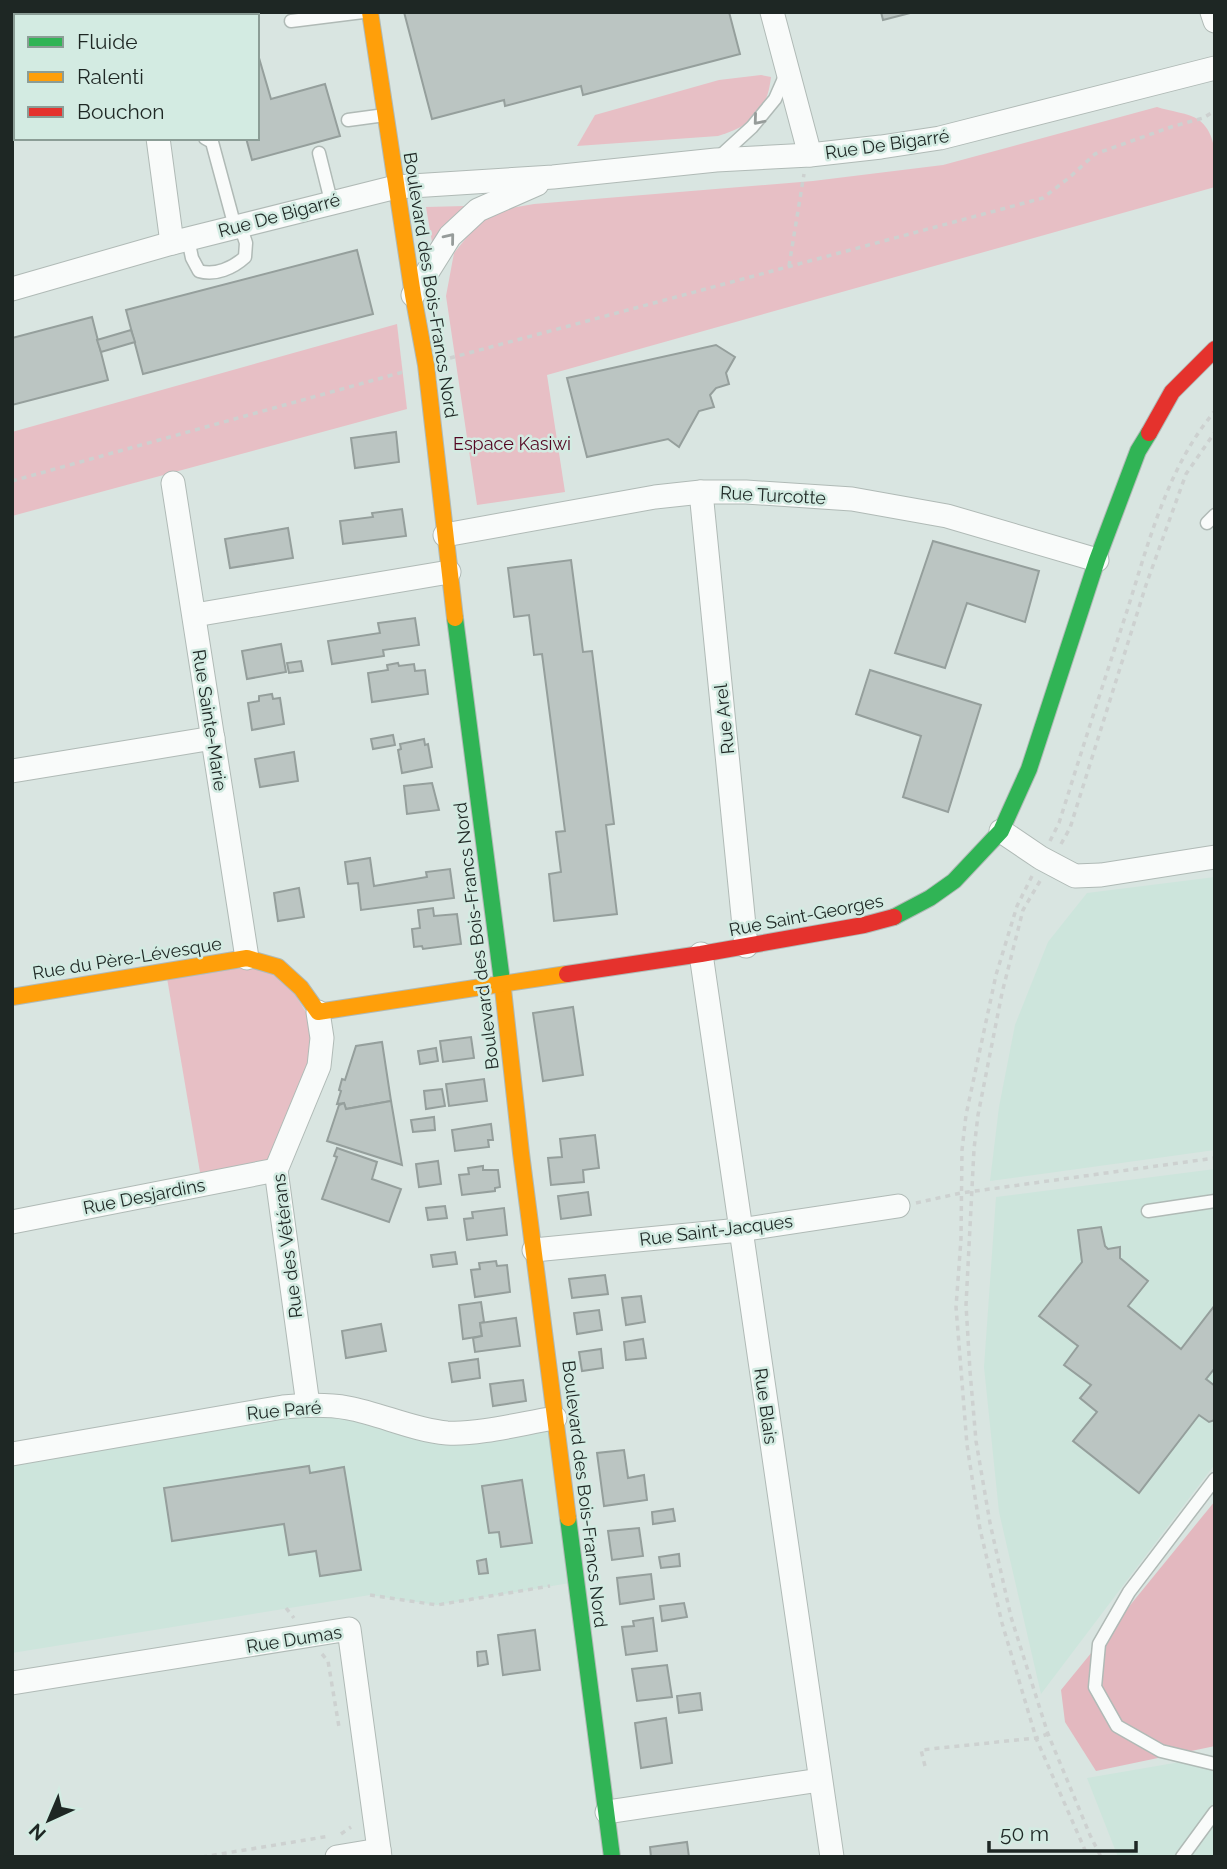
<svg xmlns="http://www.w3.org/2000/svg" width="1227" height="1869" viewBox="0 0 1227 1869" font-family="Raleway,sans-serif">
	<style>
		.built { fill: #cde5dc }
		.green { fill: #e7bfc5 }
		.forest { fill: #e3b8bf }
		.building { fill: #bbc5c2; stroke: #959f9c; stroke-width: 2 }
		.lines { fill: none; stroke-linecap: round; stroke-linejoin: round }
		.lane-casing { stroke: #b0bab6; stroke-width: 15 }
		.street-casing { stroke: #b0bab6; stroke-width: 25 }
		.fast-casing { stroke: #b0bab6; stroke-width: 18 }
		.slow-casing { stroke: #b0bab6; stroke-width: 18 }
		.jam-casing { stroke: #b0bab6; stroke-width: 18 }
		.path { stroke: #cdd1d0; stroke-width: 3.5; stroke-dasharray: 5 5; stroke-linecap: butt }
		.lane { stroke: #f9fbfa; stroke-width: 12 }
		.street { stroke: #f9fbfa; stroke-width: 23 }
		.fast { stroke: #30b455; stroke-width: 16 }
		.slow { stroke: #ff9f0a; stroke-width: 16 }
		.jam { stroke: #e5322d; stroke-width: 16 }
		.oneway { stroke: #969c9a }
		.labels { text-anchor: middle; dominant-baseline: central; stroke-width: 5; stroke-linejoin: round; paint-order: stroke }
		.street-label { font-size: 18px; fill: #1e2724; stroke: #d3ebe2 }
		.park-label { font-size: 18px; fill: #540521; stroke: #d3ebe2 }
	</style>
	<rect width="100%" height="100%" fill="#d9e5e1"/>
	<!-- built -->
	<g class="built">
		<path d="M 1215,877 L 1215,1150 L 990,1181 L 999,1107 L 1015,1025 L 1048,942 L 1087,893 Z"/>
		<path d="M 1215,1169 L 1215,1464 L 1041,1694 L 999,1512 L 984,1367 L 996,1197 Z"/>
		<path d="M 283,1407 L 413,1427 L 555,1418 L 576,1582 L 437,1605 L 370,1595 L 12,1653 L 12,1454 Z"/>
		<path d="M 1215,1756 L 1215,1857 L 1118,1857 L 1087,1778 Z"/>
	</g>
	<!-- green -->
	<g class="green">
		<path d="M 761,75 L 771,77 C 767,112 751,126 718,136 L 577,146 L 595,115 L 719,80 Z"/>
		<path d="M 1157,107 C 1169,111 1189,113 1199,120 C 1219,136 1215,164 1215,187 L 547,375 L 565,492 L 477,505 L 446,296 L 454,253 L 475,227 L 487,218 L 511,208 L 534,204 L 813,181 L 943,165 Z"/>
		<path d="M 465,206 L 447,222 L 432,242 L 426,207 Z"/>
		<path d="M 397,324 L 407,409 L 12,516 L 12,432 Z"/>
		<path d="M 278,967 L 322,1038 L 276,1170 L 202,1184 L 166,972 Z"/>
	</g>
	<!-- forest -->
	<path class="forest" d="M 1215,1501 L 1215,1746 L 1096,1771 L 1065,1722 L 1061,1690 Z"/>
	<!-- building -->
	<g class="building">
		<path d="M 404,12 L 729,12 L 740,54 L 583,95 L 581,86 L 505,106 L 504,100 L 432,119 Z"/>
		<path d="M 881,12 L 914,12 L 883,20 Z"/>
		<path d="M 257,51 L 271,99 L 325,84 L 340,136 L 252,160 L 246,138 L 257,138 Z"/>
		<path d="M 357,250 L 373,314 L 143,374 L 126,310 Z"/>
		<path d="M 92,317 L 108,380 L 12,405 L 12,338 Z"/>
		<path d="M 131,330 L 135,342 L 101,352 L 97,340 Z"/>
		<path d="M 716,345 L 735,357 L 726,373 L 729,384 L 716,388 L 710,395 L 714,407 L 699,411 L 679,447 L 668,439 L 587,457 L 567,378 Z"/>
		<path d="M 396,432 L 399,462 L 355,468 L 351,438 Z"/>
		<path d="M 402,509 L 406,536 L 343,544 L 340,521 L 373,517 L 372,513 Z"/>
		<path d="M 288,528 L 293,558 L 230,568 L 225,539 Z"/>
		<path d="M 933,541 L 1039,571 L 1025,622 L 967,603 L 945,668 L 895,653 Z"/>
		<path d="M 571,560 L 583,652 L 592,651 L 614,824 L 606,825 L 617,914 L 554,921 L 549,874 L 561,872 L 556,832 L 565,831 L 542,654 L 534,655 L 529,615 L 514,617 L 508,568 Z"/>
		<path d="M 415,618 L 419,645 L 383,650 L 384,656 L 332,664 L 328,641 L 380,633 L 378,623 Z"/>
		<path d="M 281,644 L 286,672 L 247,679 L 242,651 Z"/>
		<path d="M 301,661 L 303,671 L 289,673 L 287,663 Z"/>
		<path d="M 398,663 L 399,666 L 414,664 L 415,671 L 425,670 L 428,694 L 372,702 L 368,673 L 388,670 L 387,665 Z"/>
		<path d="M 870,670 L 981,705 L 948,812 L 903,797 L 921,736 L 856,714 Z"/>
		<path d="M 272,694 L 273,699 L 280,698 L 284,724 L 252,730 L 248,703 L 259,701 L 259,696 Z"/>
		<path d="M 393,735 L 395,745 L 373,749 L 371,739 Z"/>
		<path d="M 424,739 L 425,745 L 428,744 L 432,767 L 402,773 L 398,750 L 401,749 L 400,744 Z"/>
		<path d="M 294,752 L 298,781 L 260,787 L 255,759 Z"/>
		<path d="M 432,783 L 439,810 L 407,814 L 404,786 Z"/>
		<path d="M 370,858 L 374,886 L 427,877 L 426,872 L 450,869 L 454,898 L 361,910 L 358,883 L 348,884 L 345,862 Z"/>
		<path d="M 299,888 L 304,917 L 278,921 L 274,893 Z"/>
		<path d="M 433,908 L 434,916 L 457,914 L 461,944 L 423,949 L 422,946 L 414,947 L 412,929 L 420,928 L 418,910 Z"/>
		<path d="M 573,1007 L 583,1075 L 543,1081 L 533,1013 Z"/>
		<path d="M 471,1037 L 474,1058 L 443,1062 L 440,1041 Z"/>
		<path d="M 382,1042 L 391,1101 L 346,1109 L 344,1103 L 337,1104 L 341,1091 L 339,1090 L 342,1079 L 345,1080 L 356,1046 Z"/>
		<path d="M 436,1048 L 438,1061 L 420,1064 L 418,1051 Z"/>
		<path d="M 484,1079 L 487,1101 L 449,1106 L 446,1084 Z"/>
		<path d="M 442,1089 L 445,1106 L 426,1109 L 424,1091 Z"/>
		<path d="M 391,1101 L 402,1165 L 327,1141 L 339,1105 L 344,1103 L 346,1109 Z"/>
		<path d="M 434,1117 L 435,1130 L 413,1132 L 411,1120 Z"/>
		<path d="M 491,1124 L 493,1140 L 488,1140 L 489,1147 L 455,1151 L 452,1130 Z"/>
		<path d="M 595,1135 L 599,1168 L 583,1170 L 584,1182 L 551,1185 L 548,1158 L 562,1157 L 560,1139 Z"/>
		<path d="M 337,1148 L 377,1162 L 372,1179 L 401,1189 L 389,1222 L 322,1199 L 337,1157 L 334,1156 Z"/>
		<path d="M 438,1161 L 441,1184 L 419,1187 L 416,1164 Z"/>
		<path d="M 483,1166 L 483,1170 L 498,1170 L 500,1187 L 495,1188 L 495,1191 L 462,1195 L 459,1175 L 469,1174 L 468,1168 Z"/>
		<path d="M 588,1192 L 591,1215 L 561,1219 L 558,1196 Z"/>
		<path d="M 445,1206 L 447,1218 L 428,1220 L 426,1208 Z"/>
		<path d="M 504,1208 L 507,1235 L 467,1240 L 464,1219 L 473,1218 L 472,1212 Z"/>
		<path d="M 1101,1227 L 1105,1246 L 1108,1249 L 1120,1247 L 1120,1258 L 1148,1281 L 1128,1306 L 1181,1349 L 1215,1305 L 1215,1368 L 1206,1379 L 1215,1386 L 1215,1420 L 1209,1422 L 1199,1415 L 1139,1493 L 1073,1441 L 1097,1412 L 1080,1398 L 1091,1385 L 1064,1365 L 1078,1346 L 1039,1316 L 1082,1262 L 1078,1230 Z"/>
		<path d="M 455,1252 L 457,1264 L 433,1267 L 431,1255 Z"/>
		<path d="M 496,1261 L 497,1266 L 507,1265 L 510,1292 L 475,1297 L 471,1270 L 480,1269 L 479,1263 Z"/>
		<path d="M 605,1275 L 608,1294 L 572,1298 L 569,1279 Z"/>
		<path d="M 641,1296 L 645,1322 L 626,1325 L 622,1298 Z"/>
		<path d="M 481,1302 L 484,1322 L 480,1323 L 482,1336 L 463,1339 L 459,1305 Z"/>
		<path d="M 599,1310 L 602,1330 L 577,1334 L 574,1313 Z"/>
		<path d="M 516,1318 L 520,1346 L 475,1352 L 473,1338 L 482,1336 L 480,1323 Z"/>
		<path d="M 381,1324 L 386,1351 L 346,1358 L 342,1331 Z"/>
		<path d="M 643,1339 L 646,1358 L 626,1360 L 624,1342 Z"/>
		<path d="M 601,1349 L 603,1368 L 582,1371 L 579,1352 Z"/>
		<path d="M 478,1359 L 480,1378 L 452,1382 L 449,1363 Z"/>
		<path d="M 523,1380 L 526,1401 L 493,1406 L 490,1384 Z"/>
		<path d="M 624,1450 L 628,1478 L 644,1475 L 647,1500 L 604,1506 L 597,1453 Z"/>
		<path d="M 309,1466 L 310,1473 L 344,1467 L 361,1570 L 320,1576 L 316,1551 L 289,1555 L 284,1524 L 172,1541 L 164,1488 Z"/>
		<path d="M 522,1480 L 532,1543 L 501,1547 L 499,1532 L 489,1533 L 482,1486 Z"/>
		<path d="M 673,1509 L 675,1521 L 653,1524 L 652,1512 Z"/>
		<path d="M 639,1528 L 643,1556 L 612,1560 L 608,1531 Z"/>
		<path d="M 679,1554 L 680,1566 L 661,1568 L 659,1557 Z"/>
		<path d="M 486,1559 L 488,1573 L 479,1574 L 477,1561 Z"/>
		<path d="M 651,1574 L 654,1599 L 620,1604 L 617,1578 Z"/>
		<path d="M 684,1603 L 687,1617 L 662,1621 L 660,1606 Z"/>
		<path d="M 653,1618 L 657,1651 L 626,1655 L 622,1627 L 634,1626 L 633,1621 Z"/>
		<path d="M 535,1630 L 540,1670 L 503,1675 L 498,1635 Z"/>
		<path d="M 486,1651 L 488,1664 L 478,1666 L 477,1652 Z"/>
		<path d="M 667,1665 L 672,1697 L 637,1701 L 632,1669 Z"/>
		<path d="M 700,1693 L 702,1710 L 679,1713 L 677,1696 Z"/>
		<path d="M 666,1718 L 672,1763 L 641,1768 L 635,1723 Z"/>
		<path d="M 687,1842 L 689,1857 L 651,1857 L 650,1847 Z"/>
	</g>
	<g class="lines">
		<defs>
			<g id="lane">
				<path d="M 291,21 L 363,12"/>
				<path d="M 348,120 L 385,115"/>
				<path d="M 205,138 L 212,142 L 235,227"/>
				<path d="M 319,153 L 331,201"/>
				<path d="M 717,159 L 752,127 L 775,99 L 786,74"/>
				<path d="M 188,239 L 192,258 L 199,271 C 215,276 233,268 245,257 L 246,243 L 240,225"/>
				<path d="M 1207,523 L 1215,515"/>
				<path d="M 1148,1211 L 1215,1201"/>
				<path d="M 1215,1479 L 1129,1592 L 1099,1644 L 1095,1687 L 1117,1726 L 1161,1751 L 1215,1764"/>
				<path d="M 1182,1857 L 1215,1812"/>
			</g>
			<g id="street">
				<path d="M 140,12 L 141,16"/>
				<path d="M 772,12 L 810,155"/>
				<path d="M 1212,12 L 1215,21"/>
				<path d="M 158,138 L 172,243"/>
				<path d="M 12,289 L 172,243 L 396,187 L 553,177 L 716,160 L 810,155 L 881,147 L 940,138 L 1215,68"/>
				<path d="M 413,295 L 450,236 L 478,210 L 537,184"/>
				<path d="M 173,483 L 247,958"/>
				<path d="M 701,492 L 746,946"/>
				<path d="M 445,535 L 655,497 L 701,492 L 746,492 L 852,499 L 947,516 L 1097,560"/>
				<path d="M 195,615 L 449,572"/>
				<path d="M 12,771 L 213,738"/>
				<path d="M 1001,831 L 1041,858 L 1075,876 L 1101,875 L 1215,857"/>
				<path d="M 701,954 L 832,1857"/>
				<path d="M 12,1222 L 276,1170"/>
				<path d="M 534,1250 L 740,1230 L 898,1206"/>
				<path d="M 308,1405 L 276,1170 L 319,1066 L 322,1038 L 318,1012"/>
				<path d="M 12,1454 L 283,1407 C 304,1405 326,1404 348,1408 C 381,1414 413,1430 447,1433 C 479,1435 523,1423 555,1418"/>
				<path d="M 12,1683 L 349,1629 L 380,1857"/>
				<path d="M 607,1812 L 820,1780"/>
				<path d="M 337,1857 L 379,1850"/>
			</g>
			<g id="fast">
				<path d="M 455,618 L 503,989"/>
				<path d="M 894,917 L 930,898 L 954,881 L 1001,831 L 1029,769 L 1097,560 L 1138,451 L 1149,433"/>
				<path d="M 568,1518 L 612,1857"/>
			</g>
			<g id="slow">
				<path d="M 370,12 L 413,295 L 426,365 L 455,618"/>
				<path d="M 503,989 L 521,1153 L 568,1518"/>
				<path d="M 12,997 L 247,958 L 278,967 L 301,988 L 318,1012 L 567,974"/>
			</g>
			<g id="jam">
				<path d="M 1149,433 L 1172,392 L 1215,349"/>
				<path d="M 567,974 L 701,954 L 864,925 L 894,917"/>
			</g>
		</defs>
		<!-- lane casing -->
		<use href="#lane" class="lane-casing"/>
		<!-- street casing -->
		<use href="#street" class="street-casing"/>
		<!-- fast casing -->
		<use href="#fast" class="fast-casing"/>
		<!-- slow casing -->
		<use href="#slow" class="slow-casing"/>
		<!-- jam casing -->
		<use href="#jam" class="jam-casing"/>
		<!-- path -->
		<g class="path">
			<path d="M 789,266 L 804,174"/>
			<path d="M 450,358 L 1043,198 L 1070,177 L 1095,154 L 1171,127 L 1203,118 L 1215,111"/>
			<path d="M 12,481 L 403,372"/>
			<path d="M 1050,841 L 1059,823 C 1081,753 1103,684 1126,614 C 1148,545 1167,467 1215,411"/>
			<path d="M 1061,844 L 1070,828 L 1146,585 L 1186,474 L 1215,432"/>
			<path d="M 1032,876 L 1017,906 L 996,975 L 966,1115 L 962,1150 L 961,1239 L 956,1307 L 967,1445 L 980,1529 L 1002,1623 L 1036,1738 L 1088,1857"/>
			<path d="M 1040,881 L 1023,910 L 1002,993 L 978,1115 L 974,1149 L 966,1305 L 970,1371 L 976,1441 L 990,1523 L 1011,1617 L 1048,1734 L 1090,1835 L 1101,1857"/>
			<path d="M 916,1203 L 961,1193 L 1215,1158"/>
			<path d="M 370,1595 L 437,1605 L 550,1586"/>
			<path d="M 286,1608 L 294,1618"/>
			<path d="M 322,1654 L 328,1661 L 339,1727"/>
			<path d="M 925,1766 L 921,1750 L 1036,1738 L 1048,1734"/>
			<path d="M 341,1834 L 351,1827"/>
			<path d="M 202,1857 L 330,1836"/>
		</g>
		<!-- lane -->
		<use href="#lane" class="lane"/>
		<!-- street -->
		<use href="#street" class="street"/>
		<!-- fast -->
		<use href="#fast" class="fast"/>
		<!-- slow -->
		<use href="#slow" class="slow"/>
		<!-- jam -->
		<use href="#jam" class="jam"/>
	</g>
	<!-- one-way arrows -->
	<defs><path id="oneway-chevron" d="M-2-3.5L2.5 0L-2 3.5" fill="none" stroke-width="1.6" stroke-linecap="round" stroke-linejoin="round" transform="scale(1.75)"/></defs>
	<g class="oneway">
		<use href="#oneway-chevron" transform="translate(758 120) rotate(130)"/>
		<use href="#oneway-chevron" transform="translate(450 238) rotate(-51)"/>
	</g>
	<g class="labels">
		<!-- street labels -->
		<g class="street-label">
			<text transform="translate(887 144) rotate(-8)">Rue De Bigarré</text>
			<text transform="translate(279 215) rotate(-15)">Rue De Bigarré</text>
			<text transform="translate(431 285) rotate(81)">Boulevard des Bois-Francs Nord</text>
			<text transform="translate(773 495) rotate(3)">Rue Turcotte</text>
			<text transform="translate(724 719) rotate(-96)">Rue Arel</text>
			<text transform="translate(210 720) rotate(81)">Rue Sainte-Marie</text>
			<text transform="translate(806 915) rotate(-11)">Rue Saint-Georges</text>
			<text transform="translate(476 936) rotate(-97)">Boulevard des Bois-Francs Nord</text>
			<text transform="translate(127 958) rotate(-9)">Rue du Père-Lévesque</text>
			<text transform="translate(144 1196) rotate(-11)">Rue Desjardins</text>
			<text transform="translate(716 1230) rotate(-7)">Rue Saint-Jacques</text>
			<text transform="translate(287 1246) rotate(-97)">Rue des Vétérans</text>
			<text transform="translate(766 1406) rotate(82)">Rue Blais</text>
			<text transform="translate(284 1410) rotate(-5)">Rue Paré</text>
			<text transform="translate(585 1494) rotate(83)">Boulevard des Bois-Francs Nord</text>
			<text transform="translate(294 1639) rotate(-9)">Rue Dumas</text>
		</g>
		<!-- park labels -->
		<g class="park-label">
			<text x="512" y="443">Espace Kasiwi</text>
		</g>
	</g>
	<!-- border -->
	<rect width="1227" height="1869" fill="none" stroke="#1e2724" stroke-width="28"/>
	<!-- legend -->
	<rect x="14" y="14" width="245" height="126" fill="#d3ebe2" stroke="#8b9d96" stroke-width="2"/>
	<rect x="28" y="37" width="35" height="10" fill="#30b455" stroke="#8b9d96" stroke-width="2"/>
	<text x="77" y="49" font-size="21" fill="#1e2724">Fluide</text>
	<rect x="28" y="72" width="35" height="10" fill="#ff9f0a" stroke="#8b9d96" stroke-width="2"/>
	<text x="77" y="84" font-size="21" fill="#1e2724">Ralenti</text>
	<rect x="28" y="107" width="35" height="10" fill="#e5322d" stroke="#8b9d96" stroke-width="2"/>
	<text x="77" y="119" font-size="21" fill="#1e2724">Bouchon</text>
	<!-- north arrow -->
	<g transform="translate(49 1820) rotate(224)" stroke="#d3ebe2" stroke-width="5" paint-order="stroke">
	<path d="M0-5L12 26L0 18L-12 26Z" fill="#1e2724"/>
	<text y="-10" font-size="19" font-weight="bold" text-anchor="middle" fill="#1e2724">N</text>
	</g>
	<!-- scale -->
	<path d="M989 1841v10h147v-10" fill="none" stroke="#1e2724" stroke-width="3.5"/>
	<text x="1000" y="1841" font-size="21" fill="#1e2724" stroke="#d3ebe2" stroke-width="5" paint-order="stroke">50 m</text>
</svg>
